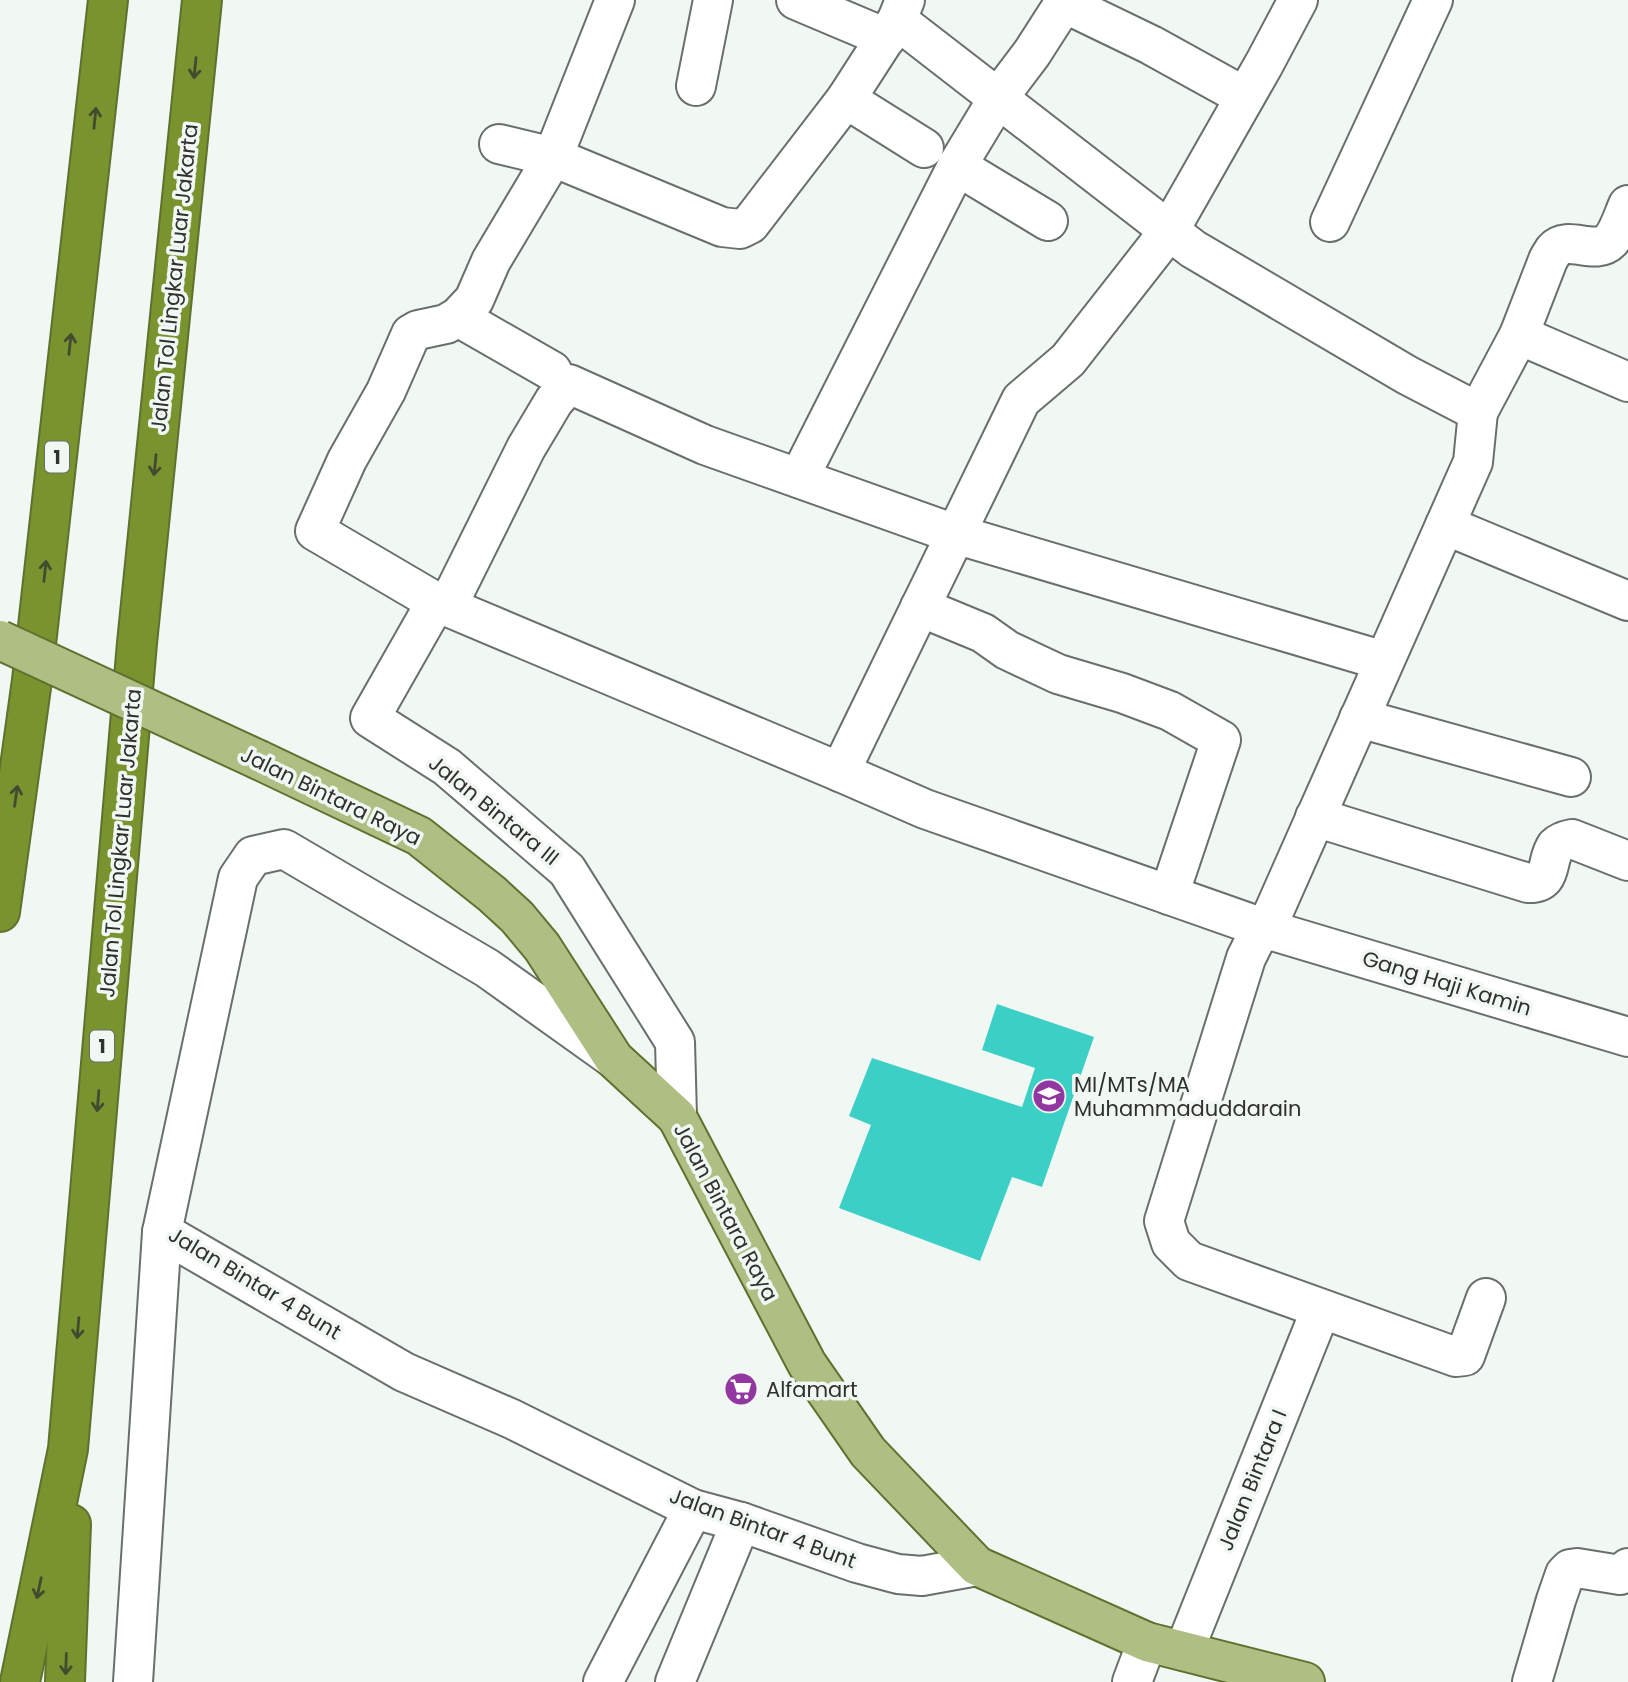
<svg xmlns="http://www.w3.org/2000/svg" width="1628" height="1682" viewBox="0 0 1628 1682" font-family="Poppins,sans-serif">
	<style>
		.building { fill: #3ccfc6 }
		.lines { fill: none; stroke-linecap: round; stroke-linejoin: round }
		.minor-casing { stroke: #696f6b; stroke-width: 42 }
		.major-casing { stroke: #5f712e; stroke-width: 42 }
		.highway-casing { stroke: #5f712e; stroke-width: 42 }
		.minor { stroke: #fff; stroke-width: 38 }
		.major { stroke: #afbe82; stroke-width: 38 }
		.highway { stroke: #79932e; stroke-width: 38 }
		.major-bridge-casing { stroke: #5f712e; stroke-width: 42; stroke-linecap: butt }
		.major-bridge { stroke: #afbe82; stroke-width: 38 }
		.oneway { stroke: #424a2f }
		.labels { text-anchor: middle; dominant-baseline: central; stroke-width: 7; stroke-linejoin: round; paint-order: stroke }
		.shield { fill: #f1f7f3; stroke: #696c6a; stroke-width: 2 }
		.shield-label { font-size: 19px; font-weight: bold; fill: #2f312f }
		.street-label { font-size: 21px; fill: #2f312f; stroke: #f1f7f3 }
		.poi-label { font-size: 21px; fill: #2f312f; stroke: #f1f7f3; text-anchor: start }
	</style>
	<rect width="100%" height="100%" fill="#f1f7f3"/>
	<!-- building -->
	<path class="building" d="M 997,1004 L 1094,1037 L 1042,1187 L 1012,1177 L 980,1261 L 839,1208 L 871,1125 L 849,1116 L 872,1058 L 1022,1107 L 1035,1068 L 982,1050 Z"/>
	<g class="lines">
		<defs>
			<g id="minor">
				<path d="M 615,0 L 553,157 L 491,261 L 474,300 L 458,317 L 446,324 L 418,330 L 411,334 L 386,391 L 347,460 L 315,531 L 436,602 L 840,772 L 925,809 L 1266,929 L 1628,1037"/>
				<path d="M 796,0 L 886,38"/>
				<path d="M 1064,3 L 1151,45 L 1245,97"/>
				<path d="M 897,20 L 1193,249 L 1407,375 L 1478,412 L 1473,462 L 1266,929 L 1255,940 L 1246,958 L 1164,1221 L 1171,1243 L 1189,1261 L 1456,1357 L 1465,1356 L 1486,1298"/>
				<path d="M 696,86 L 713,0"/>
				<path d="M 846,99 L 924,148"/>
				<path d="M 499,144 L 553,157 L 722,227 L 740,229 L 750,224 L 846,99 L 897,20 L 905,0"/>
				<path d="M 957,166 L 1048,221"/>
				<path d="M 1330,222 L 1433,0"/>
				<path d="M 458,317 L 552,371"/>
				<path d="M 1519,335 L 1548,260 C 1550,256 1552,253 1554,250 C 1568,234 1595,257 1611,240 C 1619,231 1623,216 1628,205"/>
				<path d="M 1478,412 L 1519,335 L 1628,382"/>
				<path d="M 799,478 L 957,166 L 998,98 L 1032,53 L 1066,0"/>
				<path d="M 1445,525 L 1628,601"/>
				<path d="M 436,602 L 370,718 L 447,767 L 567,870 L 675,1042 L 677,1117"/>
				<path d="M 447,607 L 526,448 L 554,401 L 569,384 L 705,445 L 955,534 L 1384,661"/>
				<path d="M 920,607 L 983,633 L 1007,650 L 1058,674 L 1122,693 L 1170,711 L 1221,740 L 1169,895"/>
				<path d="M 1359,718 L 1571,777"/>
				<path d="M 840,772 L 1021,400 L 1068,360 L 1169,231 L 1264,64 L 1298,0"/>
				<path d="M 1315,817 L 1528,883 C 1554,884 1545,861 1556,846 C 1560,842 1567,840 1572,839 L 1628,861"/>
				<path d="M 162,1232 L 404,1372 L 512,1419 L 693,1509 L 741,1522 L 857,1563 L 898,1574 L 922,1576 L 977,1566"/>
				<path d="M 1184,1651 L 1321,1309"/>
				<path d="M 133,1682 L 162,1232 L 238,878 L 253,856 L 284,849 L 487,968 L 613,1058"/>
				<path d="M 603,1682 L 693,1509"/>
				<path d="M 675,1682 L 741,1522"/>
				<path d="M 1132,1682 L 1147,1642"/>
				<path d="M 1532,1682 L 1556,1600 L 1565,1574 L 1570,1569 L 1577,1568 L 1620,1575 L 1626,1572 L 1628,1568"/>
			</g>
			<path id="major" d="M 259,760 L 419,836 L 492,894 L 517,917 L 542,947 L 614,1059 L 677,1117 L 807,1364 L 868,1452 L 977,1566 L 1147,1642 L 1305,1682"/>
			<g id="highway">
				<path d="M 0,912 L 32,680 L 108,0"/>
				<path d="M 20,1682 L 68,1449 L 137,643 L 202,0"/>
				<path d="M 65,1682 L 71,1524"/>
			</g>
		</defs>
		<!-- minor casing -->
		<use href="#minor" class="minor-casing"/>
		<!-- major casing -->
		<use href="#major" class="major-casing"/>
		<!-- highway casing -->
		<use href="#highway" class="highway-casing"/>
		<!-- minor -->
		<use href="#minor" class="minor"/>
		<!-- major -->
		<use href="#major" class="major"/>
		<!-- highway -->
		<use href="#highway" class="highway"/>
		<defs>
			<path id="major-bridge" d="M 0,640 L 259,760"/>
		</defs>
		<!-- major-bridge casing -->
		<use href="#major-bridge" class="major-bridge-casing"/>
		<!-- major-bridge -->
		<use href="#major-bridge" class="major-bridge"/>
	</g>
	<!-- one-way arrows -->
	<defs><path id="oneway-shaft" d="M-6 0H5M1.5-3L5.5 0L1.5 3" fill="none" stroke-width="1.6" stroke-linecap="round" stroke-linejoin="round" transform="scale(1.75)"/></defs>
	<g class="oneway">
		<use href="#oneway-shaft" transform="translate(195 68) rotate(96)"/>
		<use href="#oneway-shaft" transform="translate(95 118) rotate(-84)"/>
		<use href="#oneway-shaft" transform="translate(70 344) rotate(-84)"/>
		<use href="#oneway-shaft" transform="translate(155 465) rotate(96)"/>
		<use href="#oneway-shaft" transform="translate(45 571) rotate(-84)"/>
		<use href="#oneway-shaft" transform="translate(16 796) rotate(-82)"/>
		<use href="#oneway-shaft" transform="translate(98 1101) rotate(95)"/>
		<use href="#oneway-shaft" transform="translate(78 1328) rotate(95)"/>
		<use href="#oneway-shaft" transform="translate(39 1588) rotate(102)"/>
		<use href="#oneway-shaft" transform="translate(66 1664) rotate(92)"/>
	</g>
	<!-- icons -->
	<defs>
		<symbol id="school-disc" viewBox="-11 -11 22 22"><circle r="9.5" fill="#9237a2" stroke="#f1f7f3"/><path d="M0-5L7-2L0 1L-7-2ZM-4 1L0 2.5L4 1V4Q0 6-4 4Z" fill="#fff"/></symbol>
		<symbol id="supermarket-disc" viewBox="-11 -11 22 22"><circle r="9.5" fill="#9237a2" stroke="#f1f7f3"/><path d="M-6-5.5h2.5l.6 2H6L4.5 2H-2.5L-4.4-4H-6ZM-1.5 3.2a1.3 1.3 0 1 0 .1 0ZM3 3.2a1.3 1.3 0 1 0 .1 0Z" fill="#fff"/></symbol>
	</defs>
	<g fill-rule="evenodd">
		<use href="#school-disc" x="1030" y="1077" width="38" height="38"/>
		<use href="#supermarket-disc" x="722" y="1370" width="38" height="38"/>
	</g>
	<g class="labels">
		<!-- shield labels -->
		<g class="shield">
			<rect x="45" y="441.5" width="24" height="31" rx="5"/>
			<rect x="90" y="1030.5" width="24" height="31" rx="5"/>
		</g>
		<g class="shield-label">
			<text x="57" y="457">1</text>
			<text x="102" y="1046">1</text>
		</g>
		<!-- street labels -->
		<g class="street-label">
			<text transform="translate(174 278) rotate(-84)">Jalan Tol Lingkar Luar Jakarta</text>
			<text transform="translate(331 796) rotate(26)">Jalan Bintara Raya</text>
			<text transform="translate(494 810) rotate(39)">Jalan Bintara III</text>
			<text transform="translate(120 843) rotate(-85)">Jalan Tol Lingkar Luar Jakarta</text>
			<text transform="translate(1447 983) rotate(17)">Gang Haji Kamin</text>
			<text transform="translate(726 1212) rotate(62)">Jalan Bintara Raya</text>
			<text transform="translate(255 1283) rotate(31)">Jalan Bintar 4 Bunt</text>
			<text transform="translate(1252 1480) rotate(-68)">Jalan Bintara I</text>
			<text transform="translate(763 1528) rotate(20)">Jalan Bintar 4 Bunt</text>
		</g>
		<!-- poi labels -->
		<g class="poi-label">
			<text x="1074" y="1084">MI/MTs/MA<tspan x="1074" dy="24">Muhammaduddarain</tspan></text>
			<text x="766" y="1389">Alfamart</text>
		</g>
	</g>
</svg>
